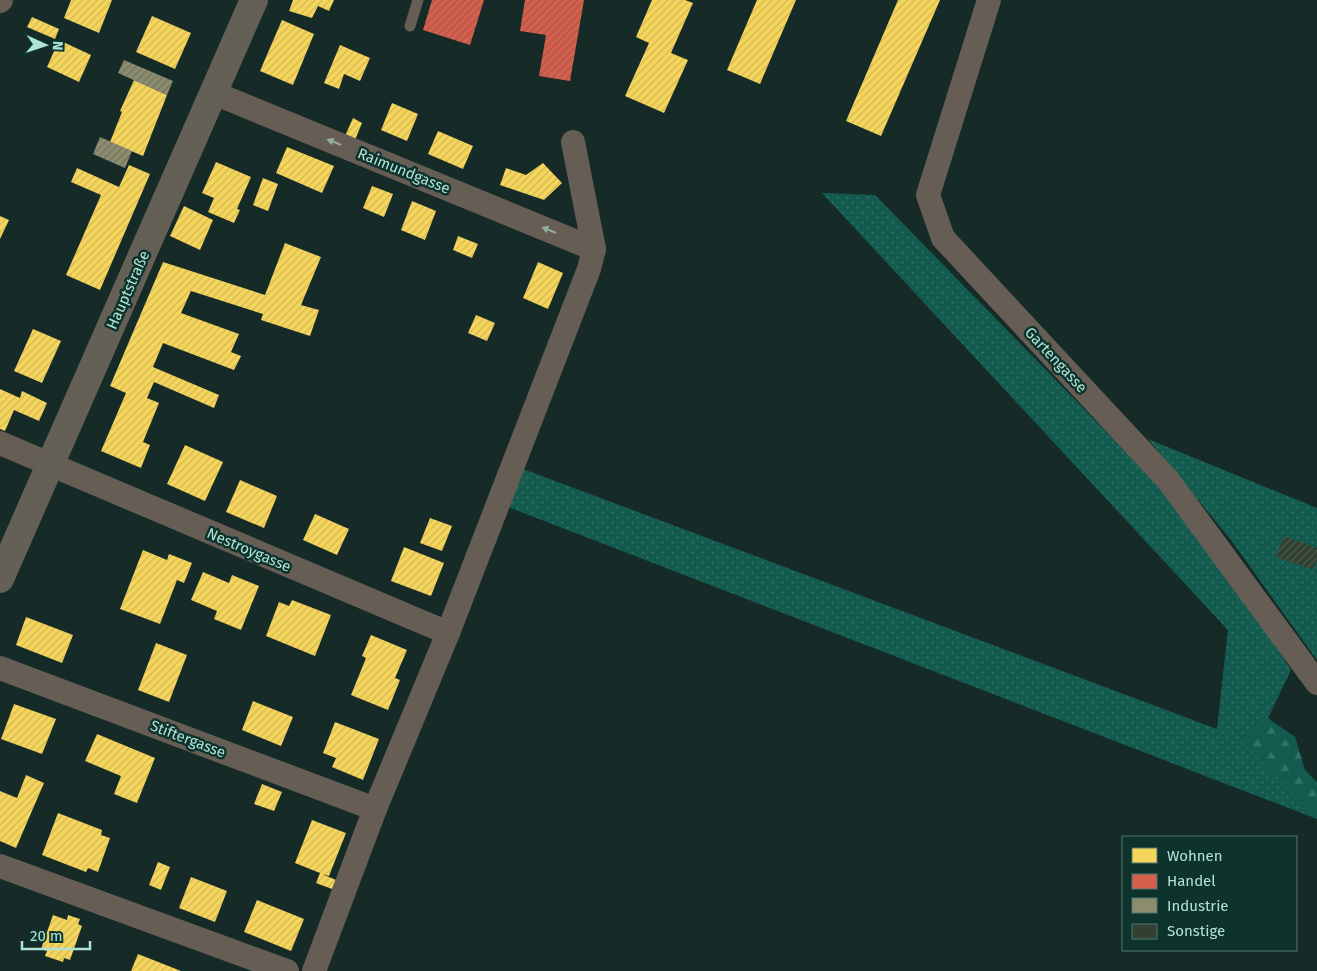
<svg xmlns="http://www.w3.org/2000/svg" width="1317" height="971" viewBox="0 0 1317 971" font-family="'Fira Sans',sans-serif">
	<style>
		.grass { fill: url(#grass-dots) }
		.forest { fill: url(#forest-firs) }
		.homes { fill: url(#homes-hatch) }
		.shops { fill: url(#shops-hatch) }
		.industry { fill: url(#industry-hatch) }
		.building { fill: url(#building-hatch) }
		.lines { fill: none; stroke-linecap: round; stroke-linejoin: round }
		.lane { stroke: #665e55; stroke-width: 11 }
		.street { stroke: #665e55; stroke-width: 24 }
		.secondary { stroke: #656056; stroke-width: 28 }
		.oneway { fill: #92aea2 }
		.labels { text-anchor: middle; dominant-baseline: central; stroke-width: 5; stroke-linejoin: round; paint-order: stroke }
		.street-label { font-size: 15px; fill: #b0e3d6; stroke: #0e332c }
	</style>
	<defs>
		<pattern id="grass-dots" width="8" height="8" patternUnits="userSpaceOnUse" patternTransform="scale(1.25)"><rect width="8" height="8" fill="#135b4f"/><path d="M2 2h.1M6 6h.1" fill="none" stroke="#337268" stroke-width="1.8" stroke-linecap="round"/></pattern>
		<pattern id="forest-firs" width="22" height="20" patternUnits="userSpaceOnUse" patternTransform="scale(1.25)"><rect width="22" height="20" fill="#135b4f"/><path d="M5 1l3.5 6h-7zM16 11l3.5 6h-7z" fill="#337268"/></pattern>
		<pattern id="homes-hatch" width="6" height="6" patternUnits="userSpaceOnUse" patternTransform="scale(1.25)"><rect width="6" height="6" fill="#f6d55c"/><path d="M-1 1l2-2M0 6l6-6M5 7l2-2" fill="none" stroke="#cfb856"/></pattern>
		<pattern id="shops-hatch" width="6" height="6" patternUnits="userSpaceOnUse" patternTransform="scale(1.25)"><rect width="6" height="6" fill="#d6604d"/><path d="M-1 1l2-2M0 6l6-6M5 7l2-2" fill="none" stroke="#a65849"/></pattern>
		<pattern id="industry-hatch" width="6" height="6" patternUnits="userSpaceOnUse" patternTransform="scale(1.25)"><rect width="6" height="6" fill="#8c8c6e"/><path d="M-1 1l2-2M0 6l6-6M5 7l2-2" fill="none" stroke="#727660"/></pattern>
		<pattern id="building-hatch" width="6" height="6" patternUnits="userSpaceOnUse" patternTransform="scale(1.25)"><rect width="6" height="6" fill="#324032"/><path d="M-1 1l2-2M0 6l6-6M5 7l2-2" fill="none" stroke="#4d5b4f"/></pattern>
	</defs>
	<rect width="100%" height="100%" fill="#162b27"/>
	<!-- grass -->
	<g class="grass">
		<path d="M 822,193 L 875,195 L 1173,500 L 1223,563 L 1291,670 L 1268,718 L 1242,741 L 1317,817 L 1317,819 L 508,507 L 523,469 L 1217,729 L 1228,630 Z"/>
		<path d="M 1148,439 L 1317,508 L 1317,660 L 1231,540 Z"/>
	</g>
	<!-- forest -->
	<path class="forest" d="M 1268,718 L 1295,737 L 1305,770 L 1317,782 L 1317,817 L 1241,741 Z"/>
	<!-- homes -->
	<g class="homes">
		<path d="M 71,0 L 112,0 L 99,33 L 64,18 Z"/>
		<path d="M 293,0 L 334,0 L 329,11 L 318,6 L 312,18 L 289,11 Z"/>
		<path d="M 652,0 L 685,0 L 693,3 L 671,53 L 688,60 L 664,113 L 625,96 L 649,43 L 636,37 Z"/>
		<path d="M 757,0 L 796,0 L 760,84 L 727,70 Z"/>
		<path d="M 898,0 L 940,0 L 881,136 L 846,121 Z"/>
		<path d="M 152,16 L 191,33 L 175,69 L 136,52 Z"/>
		<path d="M 32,17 L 59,29 L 55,39 L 27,27 Z"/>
		<path d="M 282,20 L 314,34 L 293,85 L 260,71 Z"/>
		<path d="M 59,40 L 91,55 L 79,82 L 47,67 Z"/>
		<path d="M 340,45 L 370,58 L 360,81 L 344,74 L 339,89 L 324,83 Z"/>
		<path d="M 134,80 L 167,95 L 143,156 L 110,142 L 122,112 L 120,111 Z"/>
		<path d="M 392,103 L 418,114 L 407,141 L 381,130 Z"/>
		<path d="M 353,118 L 362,123 L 355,140 L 345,136 Z"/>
		<path d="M 438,131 L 473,146 L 463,169 L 428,154 Z"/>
		<path d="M 287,147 L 334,166 L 322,193 L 276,173 Z"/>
		<path d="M 216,162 L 251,177 L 237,209 L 240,210 L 234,223 L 208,212 L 214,198 L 202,193 Z"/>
		<path d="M 543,163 L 562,183 L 544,200 L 500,185 L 506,168 L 526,175 Z"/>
		<path d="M 129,165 L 150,174 L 100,290 L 66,275 L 101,195 L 71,182 L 77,168 L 119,187 Z"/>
		<path d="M 263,178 L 278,184 L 268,211 L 253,205 Z"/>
		<path d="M 372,186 L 393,194 L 384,217 L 363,208 Z"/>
		<path d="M 412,201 L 436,211 L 425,240 L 401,230 Z"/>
		<path d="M 184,206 L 213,220 L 200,250 L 170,236 Z"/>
		<path d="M 0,216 L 9,220 L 0,239 Z"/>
		<path d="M 458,236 L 478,244 L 472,258 L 453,250 Z"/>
		<path d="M 285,243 L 321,257 L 301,305 L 319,310 L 310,336 L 261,320 L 263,314 L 191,291 L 181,313 L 239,334 L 231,352 L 241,356 L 234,370 L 163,343 L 153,367 L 219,395 L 214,408 L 154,382 L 147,398 L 159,403 L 143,442 L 150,445 L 141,468 L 101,451 L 126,393 L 110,386 L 163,262 L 265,295 Z"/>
		<path d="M 538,262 L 563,273 L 548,309 L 523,298 Z"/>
		<path d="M 476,315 L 495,323 L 487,341 L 468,333 Z"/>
		<path d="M 33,329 L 61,341 L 42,383 L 14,371 Z"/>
		<path d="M 0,389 L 20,398 L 22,391 L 47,403 L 39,421 L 14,410 L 5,431 L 0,429 Z"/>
		<path d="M 185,445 L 223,462 L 205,501 L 167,484 Z"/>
		<path d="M 240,480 L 277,496 L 264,528 L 226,512 Z"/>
		<path d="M 315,514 L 349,529 L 337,555 L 303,540 Z"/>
		<path d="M 430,518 L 452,526 L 442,551 L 420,543 Z"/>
		<path d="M 404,547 L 444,563 L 431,596 L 391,581 Z"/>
		<path d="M 143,550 L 167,560 L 169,554 L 192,563 L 184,583 L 177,580 L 160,624 L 120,609 Z"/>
		<path d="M 203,572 L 229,583 L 232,575 L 259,586 L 241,630 L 214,619 L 217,611 L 191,600 Z"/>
		<path d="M 292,600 L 331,615 L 315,656 L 266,636 L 279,602 L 289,606 Z"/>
		<path d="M 26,617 L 73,635 L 62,663 L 16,645 Z"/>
		<path d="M 371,635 L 407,650 L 395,678 L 400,680 L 388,710 L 351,695 L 366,658 L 362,656 Z"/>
		<path d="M 156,643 L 187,655 L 169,702 L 138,690 Z"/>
		<path d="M 253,701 L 293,717 L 281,746 L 242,730 Z"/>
		<path d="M 14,704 L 56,719 L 42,754 L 1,739 Z"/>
		<path d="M 335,722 L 379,739 L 363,780 L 332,767 L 336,758 L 323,753 Z"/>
		<path d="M 97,734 L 155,758 L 137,803 L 114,794 L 121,776 L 85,761 Z"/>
		<path d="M 26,775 L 44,783 L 16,848 L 0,841 L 0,791 L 17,798 Z"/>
		<path d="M 262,784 L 282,792 L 274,811 L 254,804 Z"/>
		<path d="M 58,813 L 102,830 L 101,835 L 110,838 L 98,872 L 88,868 L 86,872 L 42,855 Z"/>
		<path d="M 312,820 L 346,833 L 329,876 L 322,874 L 336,880 L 332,889 L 316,883 L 320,873 L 295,863 Z"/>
		<path d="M 158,862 L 170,867 L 161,890 L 149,885 Z"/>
		<path d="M 191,877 L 227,891 L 215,922 L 179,908 Z"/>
		<path d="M 257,900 L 304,919 L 291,951 L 244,932 Z"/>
		<path d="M 53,915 L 67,920 L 68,915 L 80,919 L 78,924 L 82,926 L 70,960 L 64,958 L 63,962 L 45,956 L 47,951 L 41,949 Z"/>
		<path d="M 138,954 L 181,971 L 131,971 Z"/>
	</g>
	<!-- shops -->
	<g class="shops">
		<path d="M 432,0 L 484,0 L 470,45 L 423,30 Z"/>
		<path d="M 525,0 L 584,0 L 570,81 L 539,76 L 546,35 L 520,31 Z"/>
	</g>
	<!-- industry -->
	<g class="industry">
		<path d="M 124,60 L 173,81 L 167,95 L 118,73 Z"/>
		<path d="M 100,137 L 132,151 L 125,168 L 93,154 Z"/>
	</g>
	<!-- building -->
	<path class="building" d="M 1284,536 L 1317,548 L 1317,560 L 1314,570 L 1276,557 Z"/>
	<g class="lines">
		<!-- lane -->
		<path class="lane" d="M 410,26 L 418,0"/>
		<!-- street -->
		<g class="street">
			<path d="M 989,0 L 928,195 L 943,238 L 1168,480 L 1317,683"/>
			<path d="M 0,1 L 1,0"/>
			<path d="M 214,93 L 594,249"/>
			<path d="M 0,443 L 448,633"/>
			<path d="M 0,668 L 375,809"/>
			<path d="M 0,866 L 287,971"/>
			<path d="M 314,971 L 375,809 L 448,633 L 589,269 L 594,249 L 573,142"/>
		</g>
		<!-- secondary -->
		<path class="secondary" d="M 0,579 L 254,0"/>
	</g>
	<!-- one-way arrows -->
	<defs><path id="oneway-solid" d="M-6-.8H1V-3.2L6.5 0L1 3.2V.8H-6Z" transform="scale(1.25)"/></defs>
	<g class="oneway">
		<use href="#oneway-solid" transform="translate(334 142) rotate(-158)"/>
		<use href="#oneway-solid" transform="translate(549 230) rotate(-158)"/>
	</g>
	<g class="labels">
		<!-- street labels -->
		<g class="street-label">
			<text transform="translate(404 171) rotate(22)">Raimundgasse</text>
			<text transform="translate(128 290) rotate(-66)">Hauptstraße</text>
			<text transform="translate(1056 360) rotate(47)">Gartengasse</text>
			<text transform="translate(249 550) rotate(23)">Nestroygasse</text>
			<text transform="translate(188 739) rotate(21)">Stiftergasse</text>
		</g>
	</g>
	<!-- legend -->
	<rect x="1122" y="836" width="175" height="115" fill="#0e332c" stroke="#4f7970"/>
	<rect x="1132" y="848" width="25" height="15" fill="#f6d55c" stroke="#4f7970"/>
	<text x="1167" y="861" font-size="15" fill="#b0e3d6">Wohnen</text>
	<rect x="1132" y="874" width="25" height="15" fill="#d6604d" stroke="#4f7970"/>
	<text x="1167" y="886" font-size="15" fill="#b0e3d6">Handel</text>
	<rect x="1132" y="898" width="25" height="15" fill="#8c8c6e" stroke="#4f7970"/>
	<text x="1167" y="911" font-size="15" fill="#b0e3d6">Industrie</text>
	<rect x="1132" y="924" width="25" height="15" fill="#324032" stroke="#4f7970"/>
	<text x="1167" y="936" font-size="15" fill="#b0e3d6">Sonstige</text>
	<!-- north arrow -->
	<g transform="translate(45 45) rotate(93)" stroke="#0e332c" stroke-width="4" paint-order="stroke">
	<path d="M0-4L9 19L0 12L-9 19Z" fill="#b0e3d6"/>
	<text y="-8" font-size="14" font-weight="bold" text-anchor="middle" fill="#b0e3d6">N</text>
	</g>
	<!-- scale -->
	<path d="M22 941v8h68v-8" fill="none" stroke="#b0e3d6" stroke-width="2.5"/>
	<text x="30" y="941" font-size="15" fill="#b0e3d6" stroke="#0e332c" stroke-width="4" paint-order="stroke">20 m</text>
</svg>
